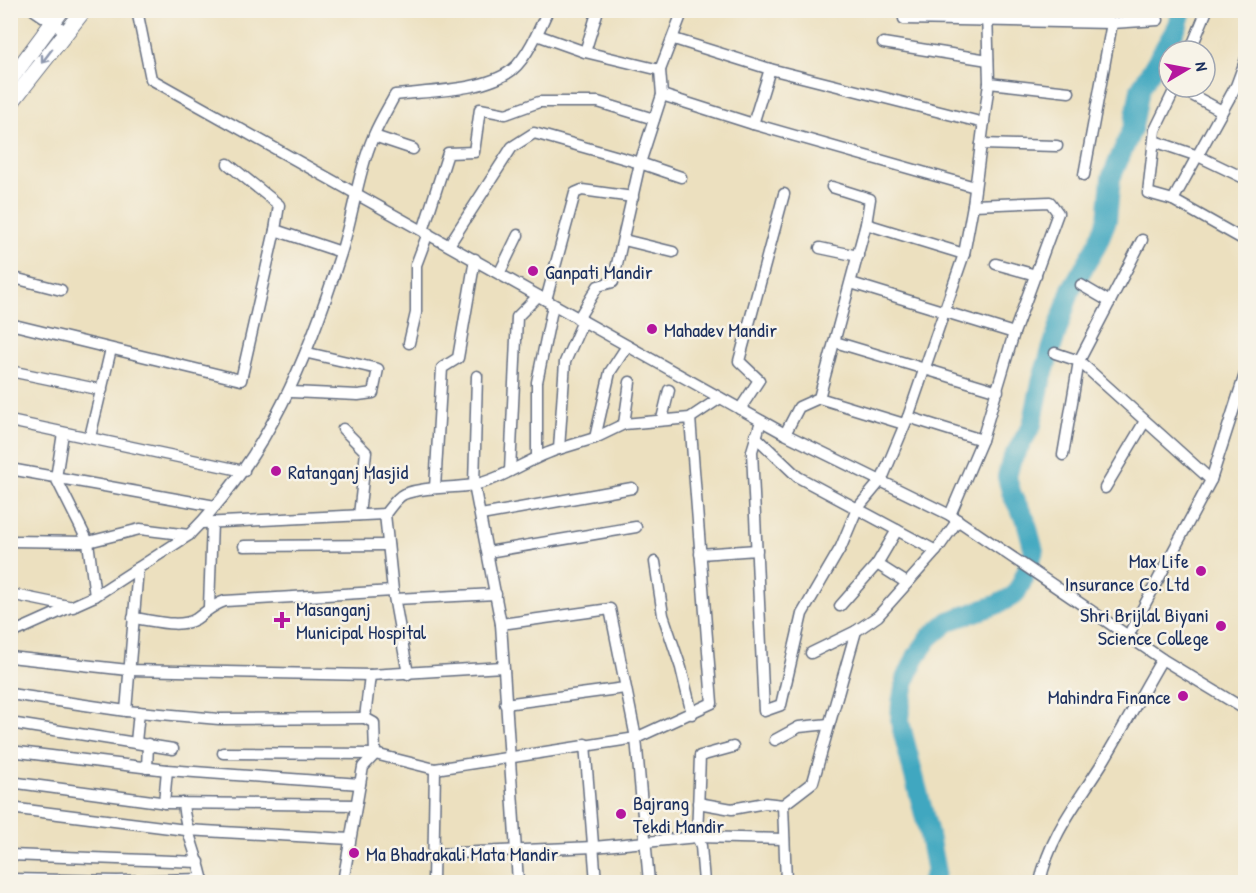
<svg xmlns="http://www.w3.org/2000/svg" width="1256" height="893" viewBox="0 0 1256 893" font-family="'Patrick Hand',sans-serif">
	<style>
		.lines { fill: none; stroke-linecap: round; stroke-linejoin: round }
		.river { stroke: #40a7c0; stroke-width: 20 }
		.minor-casing { stroke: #646d80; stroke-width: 13 }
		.primary-casing { stroke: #646d80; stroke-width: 17 }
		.minor { stroke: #fff; stroke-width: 10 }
		.primary { stroke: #fff; stroke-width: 15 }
		.oneway { stroke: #8d97ae }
		.poi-dot { fill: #b5179e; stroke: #f7f3e8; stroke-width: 2 }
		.labels { text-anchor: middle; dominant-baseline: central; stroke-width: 5; stroke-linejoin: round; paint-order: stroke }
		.poi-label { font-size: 20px; fill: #1b2f5e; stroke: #f7f3e8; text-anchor: start }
	</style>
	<rect width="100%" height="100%" fill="#f7f3e8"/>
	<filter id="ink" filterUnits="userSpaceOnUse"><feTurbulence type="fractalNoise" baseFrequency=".0167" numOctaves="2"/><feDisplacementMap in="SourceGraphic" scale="12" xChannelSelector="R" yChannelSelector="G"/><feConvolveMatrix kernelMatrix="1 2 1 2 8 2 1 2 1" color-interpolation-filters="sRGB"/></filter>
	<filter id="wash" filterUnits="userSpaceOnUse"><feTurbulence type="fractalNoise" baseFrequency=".008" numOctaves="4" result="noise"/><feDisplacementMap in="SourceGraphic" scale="24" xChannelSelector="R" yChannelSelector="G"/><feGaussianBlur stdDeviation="1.35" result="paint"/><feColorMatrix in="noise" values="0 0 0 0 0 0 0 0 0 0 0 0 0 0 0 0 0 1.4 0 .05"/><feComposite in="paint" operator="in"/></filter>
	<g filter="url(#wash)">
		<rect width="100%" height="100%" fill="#ece0bf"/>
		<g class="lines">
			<!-- river -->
			<path class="river" d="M 931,882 L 936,872 L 928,830 L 900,722 L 901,703 L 906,679 L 917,655 L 930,637 L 949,621 L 996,605 L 1015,595 L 1022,582 L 1034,551 L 1026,521 L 1012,495 L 1007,477 L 1011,461 L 1032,425 L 1042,378 L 1071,289 L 1096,247 L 1107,220 L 1111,178 L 1133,127 L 1140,89 L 1178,25 L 1182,10"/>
		</g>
	</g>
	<g filter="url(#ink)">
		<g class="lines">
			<defs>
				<g id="minor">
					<path d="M 34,10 L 65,31"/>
					<path d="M 137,10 L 151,79 L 785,434 L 950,515 L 1162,659 L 1246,710"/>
					<path d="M 905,10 L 904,19 L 1112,23 L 1158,20"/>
					<path d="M 537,35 L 585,52 L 660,70"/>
					<path d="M 674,39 L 770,69 L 984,123"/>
					<path d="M 883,43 L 988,60"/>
					<path d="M 1190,51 L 1207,10"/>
					<path d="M 585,52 L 598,10"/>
					<path d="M 989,83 L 1069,92"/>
					<path d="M 1176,87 L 1155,130 L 1148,193 L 1173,200 L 1246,241"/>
					<path d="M 1177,87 L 1222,111"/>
					<path d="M 662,95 L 753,124 L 975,187"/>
					<path d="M 753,124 L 770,69"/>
					<path d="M 374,136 L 413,149"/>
					<path d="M 1154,141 L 1198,156 L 1246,179"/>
					<path d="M 981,144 L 1057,146"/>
					<path d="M 228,164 L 279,205 L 275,230 L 341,252"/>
					<path d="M 1084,175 L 1112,23"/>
					<path d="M 1173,200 L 1236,86 L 1246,59"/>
					<path d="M 866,224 L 964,254"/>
					<path d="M 423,231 L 448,153 L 474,152 L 480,109 L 506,114 L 539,102 L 598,102 L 654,119"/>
					<path d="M 624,240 L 673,252"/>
					<path d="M 449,245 L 512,147 L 534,133 L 640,163 L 681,177"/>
					<path d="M 820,248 L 858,256"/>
					<path d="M 996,264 L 1036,275"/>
					<path d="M 500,272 L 518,235"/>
					<path d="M 10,277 L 61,290"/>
					<path d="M 851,283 L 1014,333"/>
					<path d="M 1081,285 L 1110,302"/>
					<path d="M 546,300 L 575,193 L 582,190 L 633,197"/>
					<path d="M 578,319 L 598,286 L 613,282 L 640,163 L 662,95 L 660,70 L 683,10"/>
					<path d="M 10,324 L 241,380 L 275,230"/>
					<path d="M 835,342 L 998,391"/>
					<path d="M 409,343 L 416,313 L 416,265 L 428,233"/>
					<path d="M 1055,353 L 1079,361 L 1211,480"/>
					<path d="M 10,371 L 102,390"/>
					<path d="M 477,376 L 474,485 L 501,624 L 518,882"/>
					<path d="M 291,392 L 358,395 L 373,393 L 378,369 L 308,353"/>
					<path d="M 819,398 L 904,424"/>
					<path d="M 740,409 L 759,380 L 739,361 L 784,194"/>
					<path d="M 908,417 L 982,440"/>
					<path d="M 662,419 L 669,390"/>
					<path d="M 10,421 L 244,471"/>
					<path d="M 761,421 L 752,451 L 764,711 L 781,705 L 802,614 L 841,547 L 857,509 L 882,479 L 908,417 L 964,254 L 973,205 L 989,83 L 987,10"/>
					<path d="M 624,424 L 630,382"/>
					<path d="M 343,429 L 366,452 L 359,515"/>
					<path d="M 63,433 L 56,478 L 88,542 L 95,596"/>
					<path d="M 785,434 L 799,407 L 819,398 L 866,224 L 870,199 L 832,187"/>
					<path d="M 755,436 L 798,477 L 936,551"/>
					<path d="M 90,437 L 111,349"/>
					<path d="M 595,438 L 610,372 L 627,346"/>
					<path d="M 559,449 L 595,438 L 624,424 L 690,418 L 720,398"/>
					<path d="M 537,455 L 537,382 L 553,305"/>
					<path d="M 1063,455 L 1079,361 L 1142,240"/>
					<path d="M 10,469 L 215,506"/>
					<path d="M 510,471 L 517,317 L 538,296"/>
					<path d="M 435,488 L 442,368 L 458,358 L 475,259"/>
					<path d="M 1105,488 L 1145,421"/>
					<path d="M 385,514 L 393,591 L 408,674"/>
					<path d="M 481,515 L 632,488"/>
					<path d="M 950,515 L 982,440 L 1014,333 L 1058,213 L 1050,202 L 973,205"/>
					<path d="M 202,523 L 385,514 C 390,508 397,497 404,494 C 426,486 450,489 473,485 C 504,479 529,458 559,449 L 565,362 L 583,321"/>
					<path d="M 10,541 L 88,542 L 140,529 L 189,535"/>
					<path d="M 244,546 L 388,545"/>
					<path d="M 488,552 L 636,527"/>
					<path d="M 700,554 L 757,550"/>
					<path d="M 655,562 L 663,615 L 681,668 L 692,714"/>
					<path d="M 877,564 L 907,583"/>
					<path d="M 10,594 L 73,607"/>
					<path d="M 395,599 L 496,594"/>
					<path d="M 840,606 L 877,564 L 897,530"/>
					<path d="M 209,607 L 212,522"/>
					<path d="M 133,618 C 152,620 179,629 196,619 C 206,612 212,605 225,601 L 393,591"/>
					<path d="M 501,624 L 610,609 L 636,738 L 649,882"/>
					<path d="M 10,634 L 95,596 L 189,535 C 268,456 308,358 341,253 C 353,215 358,172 374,135 C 380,121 388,108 395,95 C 429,91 485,91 512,70 C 527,58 540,28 548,10"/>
					<path d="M 1128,636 L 1211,480 L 1246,371"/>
					<path d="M 811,653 L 856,631"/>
					<path d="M 10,657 L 128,670 L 370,675 L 503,667"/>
					<path d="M 10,694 L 126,711 L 219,719 L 365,718"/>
					<path d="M 505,704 L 625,688"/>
					<path d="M 126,711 L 138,568"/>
					<path d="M 10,723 L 173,749"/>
					<path d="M 775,740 L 799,727 L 829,724"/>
					<path d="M 136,742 L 139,712"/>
					<path d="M 585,744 L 596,882"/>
					<path d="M 10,751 L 167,770 L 360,784"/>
					<path d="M 223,753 L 375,754 L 435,769"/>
					<path d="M 147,768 L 148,744"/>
					<path d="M 10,782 L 167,803 L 356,805"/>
					<path d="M 164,803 L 167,770"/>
					<path d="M 183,803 C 185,832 198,855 203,882"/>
					<path d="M 698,803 L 732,809 L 765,803 L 783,805"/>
					<path d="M 10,808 L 186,830 L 350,839"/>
					<path d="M 434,854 L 594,847 L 697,837 L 784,839"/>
					<path d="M 10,855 L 199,862"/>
					<path d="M 10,879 L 117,881 L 203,879"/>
					<path d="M 343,882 L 363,767 L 375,754 L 374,723 L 365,718 L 370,675"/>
					<path d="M 433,882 L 435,769 L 636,738 L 712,703 L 690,418"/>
					<path d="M 704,882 L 701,846 L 697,837 L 700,756 L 733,747"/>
					<path d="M 786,882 L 783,805 L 813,782 L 856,631 L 878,616 L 936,551 L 958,520"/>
					<path d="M 1040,882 C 1050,834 1079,801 1104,760 C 1124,727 1142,693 1162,659"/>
				</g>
				<g id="primary">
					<path d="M 10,80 L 62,10"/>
					<path d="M 10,104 L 84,10"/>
				</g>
			</defs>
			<!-- minor casing -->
			<use href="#minor" class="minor-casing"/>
			<!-- primary casing -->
			<use href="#primary" class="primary-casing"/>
			<!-- minor -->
			<use href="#minor" class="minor"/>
			<!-- primary -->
			<use href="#primary" class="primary"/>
		</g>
		<!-- one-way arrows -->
		<defs><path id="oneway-shaft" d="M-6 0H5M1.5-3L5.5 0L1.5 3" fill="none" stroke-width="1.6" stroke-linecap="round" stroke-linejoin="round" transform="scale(1.5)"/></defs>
		<use class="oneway" href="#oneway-shaft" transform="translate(47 56) rotate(127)"/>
	</g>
	<!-- markers -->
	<g class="poi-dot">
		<circle cx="533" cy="271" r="6"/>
		<circle cx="652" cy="329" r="6"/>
		<circle cx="276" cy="471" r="6"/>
		<circle cx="1201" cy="571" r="6"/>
		<path d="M279 611h6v6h6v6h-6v6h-6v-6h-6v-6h6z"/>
		<circle cx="1221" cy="626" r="6"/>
		<circle cx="1183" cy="696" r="6"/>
		<circle cx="621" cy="814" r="6"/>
		<circle cx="354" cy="853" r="6"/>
	</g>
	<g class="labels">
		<!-- poi labels -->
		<g class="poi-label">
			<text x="545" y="271">Ganpati Mandir</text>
			<text x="664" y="329">Mahadev Mandir</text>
			<text x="288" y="471">Ratanganj Masjid</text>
			<text x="1189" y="560" text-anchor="end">Max Life<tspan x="1189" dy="23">Insurance Co. Ltd</tspan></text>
			<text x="296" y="608">Masanganj<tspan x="296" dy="23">Municipal Hospital</tspan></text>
			<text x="1209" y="614" text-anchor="end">Shri Brijlal Biyani<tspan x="1209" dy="23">Science College</tspan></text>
			<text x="1171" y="696" text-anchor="end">Mahindra Finance</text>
			<text x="633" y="802">Bajrang<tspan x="633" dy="23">Tekdi Mandir</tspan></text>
			<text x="366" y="853">Ma Bhadrakali Mata Mandir</text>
		</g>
	</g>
	<!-- margin -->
	<rect width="1256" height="893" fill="none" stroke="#f7f3e8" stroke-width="36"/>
	<!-- north arrow -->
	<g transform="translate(1187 69) rotate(80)"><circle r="28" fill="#f7f3e8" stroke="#9fa5b1" stroke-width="1.5"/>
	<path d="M0-4.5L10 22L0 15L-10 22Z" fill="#b5179e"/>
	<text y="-9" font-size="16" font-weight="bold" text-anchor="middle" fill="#1b2f5e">N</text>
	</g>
</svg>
